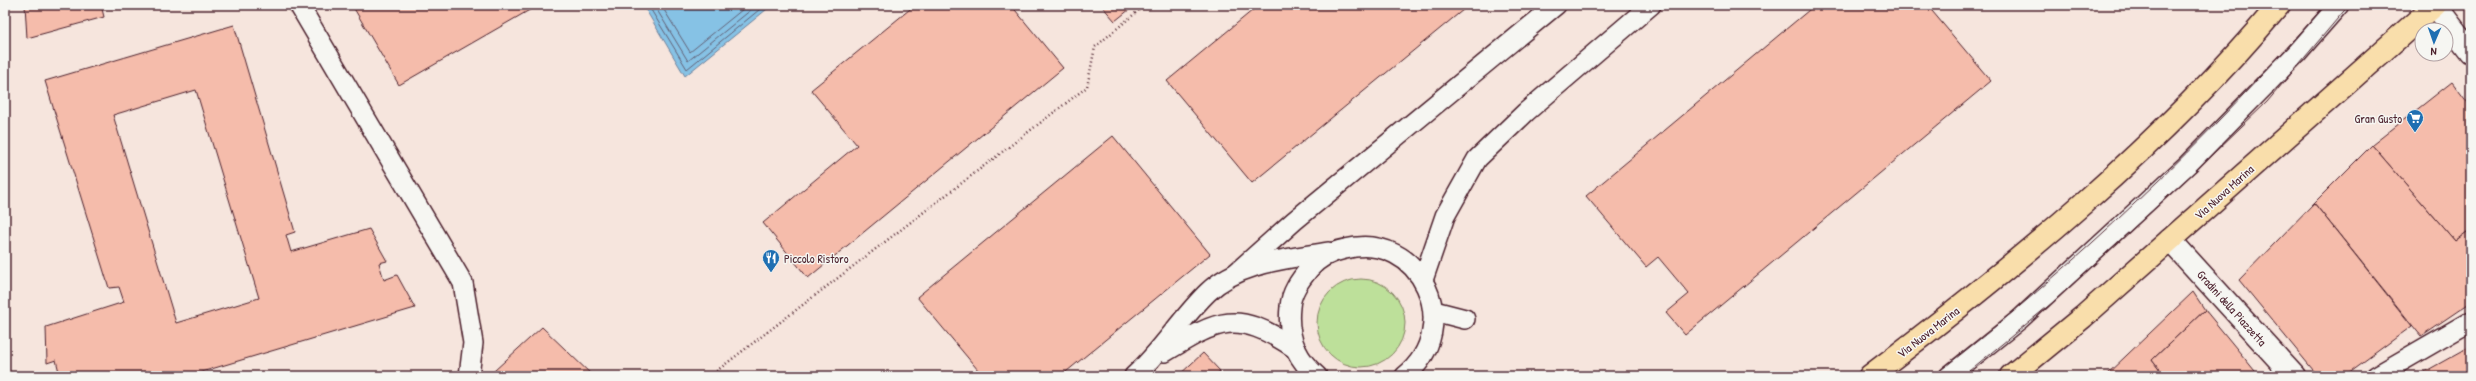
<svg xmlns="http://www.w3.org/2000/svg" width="2476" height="381" viewBox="0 0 2476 381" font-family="'Patrick Hand',sans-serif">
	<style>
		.green { fill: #bde09a; stroke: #848062 }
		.water { fill: #86c2e5; stroke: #6e819b }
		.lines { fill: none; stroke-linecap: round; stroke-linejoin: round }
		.shore { stroke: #626075; stroke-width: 1 }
		.building { fill: #f5bcab; stroke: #4a1f2b; fill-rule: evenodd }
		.service-casing { stroke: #4a1f2b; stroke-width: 22 }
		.pedestrian-casing { stroke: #4a1f2b; stroke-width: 25 }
		.tertiary-casing { stroke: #4a1f2b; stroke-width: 25 }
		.primary-casing { stroke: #4a1f2b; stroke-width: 25 }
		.path { stroke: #4a1f2b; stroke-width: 2.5; stroke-dasharray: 1 3; stroke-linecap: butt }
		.service { stroke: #f6f6f2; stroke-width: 19 }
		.pedestrian { stroke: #f6f6f2; stroke-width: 22 }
		.tertiary { stroke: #f6f6f2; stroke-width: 22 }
		.primary { stroke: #f9deab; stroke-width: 22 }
		.tram { stroke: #4a1f2b; stroke-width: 1 }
		.labels { text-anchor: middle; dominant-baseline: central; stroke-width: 3; stroke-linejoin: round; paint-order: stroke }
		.poi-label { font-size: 12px; fill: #4a1f2b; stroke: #f6f6f2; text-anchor: end }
		.street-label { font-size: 12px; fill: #4a1f2b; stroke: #f6f6f2 }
	</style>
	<rect width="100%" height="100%" fill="#f6e5dd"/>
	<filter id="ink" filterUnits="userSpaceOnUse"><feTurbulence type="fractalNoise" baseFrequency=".025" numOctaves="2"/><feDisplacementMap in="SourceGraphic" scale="8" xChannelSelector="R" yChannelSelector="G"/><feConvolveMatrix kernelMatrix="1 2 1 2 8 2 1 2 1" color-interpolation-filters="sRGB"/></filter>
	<g filter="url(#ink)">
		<!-- green -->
		<circle class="green" cx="1361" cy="323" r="44"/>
		<!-- water -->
		<path class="water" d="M 643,5 L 772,5 L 685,76 Z"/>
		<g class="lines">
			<!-- shore -->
			<g class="shore">
				<path d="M 648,5 L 687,69 L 765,5"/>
				<path d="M 654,5 L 688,61 L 757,5"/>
				<path d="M 661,5 L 690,52 L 748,5"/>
			</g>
		</g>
		<!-- building -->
		<g class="building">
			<path d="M 25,5 L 101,5 L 104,17 L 27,38 Z"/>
			<path d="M 352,5 L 531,5 L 533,8 L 399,85 Z"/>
			<path d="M 915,5 L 1011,5 L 1063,68 L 808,278 L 763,223 L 857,145 L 811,90 Z"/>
			<path d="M 1101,5 L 1135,5 L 1115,21 Z"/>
			<path d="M 1259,5 L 1469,5 L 1252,183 L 1167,81 Z"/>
			<path d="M 1815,5 L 1927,5 L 1991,81 L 1685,335 L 1666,313 L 1689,294 L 1658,257 L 1646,267 L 1586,196 Z"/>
			<path d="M 234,25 L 295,232 L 286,235 L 291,252 L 369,229 L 387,261 L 379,263 L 384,280 L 397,275 L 415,308 L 188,376 L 60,376 L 56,360 L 47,363 L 46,327 L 124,302 L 119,287 L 109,288 L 45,81 ZM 196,90 L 259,298 L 176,323 L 113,115 Z"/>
			<path d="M 2452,82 L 2471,107 L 2471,229 L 2455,241 L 2372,145 Z"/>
			<path d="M 1113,136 L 1210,254 L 1061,376 L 983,376 L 917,297 Z"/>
			<path d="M 2372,145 L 2455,241 L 2471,229 L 2471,302 L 2421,336 L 2314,203 Z"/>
			<path d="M 2314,203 L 2412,326 L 2344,376 L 2318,376 L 2239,280 Z"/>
			<path d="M 2193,292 L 2205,310 L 2152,360 L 2164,376 L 2105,376 Z"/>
			<path d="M 2205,310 L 2259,376 L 2164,376 L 2152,360 Z"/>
			<path d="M 542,327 L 593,376 L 494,376 L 494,371 Z"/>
			<path d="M 2471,346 L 2471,376 L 2417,376 Z"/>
			<path d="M 1203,353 L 1220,371 L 1214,376 L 1178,376 Z"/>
		</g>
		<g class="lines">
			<defs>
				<g id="service">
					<path d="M 299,5 L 463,283 L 473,343 L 469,376"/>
					<path d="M 1236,273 L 1294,221 L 1556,5"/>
					<path d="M 1423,280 L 1445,216 L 1477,159 L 1526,112 L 1651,5"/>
					<path d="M 1434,311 L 1465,319"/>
					<path d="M 1165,352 C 1220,319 1236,310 1293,347"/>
					<path d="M 1134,376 C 1162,351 1181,318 1208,292 C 1240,262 1287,259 1328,252"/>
					<path d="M 1317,376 C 1295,358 1287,335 1290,307 C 1291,292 1300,280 1309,269 C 1318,258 1331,252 1345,249 C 1421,230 1465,327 1405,376"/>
					<path d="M 1949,376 L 2020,319 L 2188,164 L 2297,53 L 2339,5"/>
					<path d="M 2376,376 L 2471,321"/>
				</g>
				<path id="pedestrian" d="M 2170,240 L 2294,376"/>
				<path id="tertiary" d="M 2435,5 L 2471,52"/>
				<g id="primary">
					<path d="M 1870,376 C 2016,265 2161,146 2279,5"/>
					<path d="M 2011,376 L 2083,317 L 2435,5"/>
				</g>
			</defs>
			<!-- service casing -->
			<use href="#service" class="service-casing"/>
			<!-- pedestrian casing -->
			<use href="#pedestrian" class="pedestrian-casing"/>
			<!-- tertiary casing -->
			<use href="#tertiary" class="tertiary-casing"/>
			<!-- primary casing -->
			<use href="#primary" class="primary-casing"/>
			<!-- path -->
			<path class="path" d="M 710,376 L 1087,87 L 1095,47 L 1145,5"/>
			<!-- service -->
			<use href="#service" class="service"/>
			<!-- pedestrian -->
			<use href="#pedestrian" class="pedestrian"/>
			<!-- tertiary -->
			<use href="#tertiary" class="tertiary"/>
			<!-- primary -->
			<use href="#primary" class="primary"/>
			<!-- tram -->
			<g class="tram">
				<path d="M 1933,376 C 2075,267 2207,140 2325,5"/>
				<path d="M 1963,376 L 2052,303 L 2190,176 L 2267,102 L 2349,5"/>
			</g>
		</g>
	</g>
	<!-- icons -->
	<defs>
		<symbol id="supermarket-pin" viewBox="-11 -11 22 30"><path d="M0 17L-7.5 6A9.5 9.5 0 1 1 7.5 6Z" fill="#1f6fb2" stroke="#f6f6f2"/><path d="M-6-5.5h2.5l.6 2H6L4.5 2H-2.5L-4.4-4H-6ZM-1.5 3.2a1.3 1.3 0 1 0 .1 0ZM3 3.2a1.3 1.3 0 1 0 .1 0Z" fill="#fff"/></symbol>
		<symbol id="restaurant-pin" viewBox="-11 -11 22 30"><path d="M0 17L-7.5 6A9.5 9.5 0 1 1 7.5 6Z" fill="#1f6fb2" stroke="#f6f6f2"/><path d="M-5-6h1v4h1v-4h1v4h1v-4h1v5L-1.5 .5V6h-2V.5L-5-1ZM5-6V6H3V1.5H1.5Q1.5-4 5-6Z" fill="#fff"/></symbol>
	</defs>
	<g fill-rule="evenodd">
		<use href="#supermarket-pin" x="2405" y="108" width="20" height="27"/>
		<use href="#restaurant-pin" x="761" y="248" width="20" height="27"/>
	</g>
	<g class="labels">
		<!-- poi labels -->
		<g class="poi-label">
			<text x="2402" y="118">Gran Gusto</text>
			<text x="784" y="258" text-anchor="start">Piccolo Ristoro</text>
		</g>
		<!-- street labels -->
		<g class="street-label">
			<text transform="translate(2224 192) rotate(-42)">Via Nuova Marina</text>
			<text transform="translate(2232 308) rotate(48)">Gradini della Piazzetta</text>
			<text transform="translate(1928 332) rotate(-38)">Via Nuova Marina</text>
		</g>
	</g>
	<!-- margin -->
	<rect width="2476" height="381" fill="none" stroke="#f6f6f2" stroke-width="20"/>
	<rect x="10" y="10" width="2456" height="361" fill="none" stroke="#4a1f2b" stroke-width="1.5" filter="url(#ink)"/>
	<!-- north arrow -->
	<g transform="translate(2434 42) rotate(182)"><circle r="19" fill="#f6f6f2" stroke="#b1a0a2"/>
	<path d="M0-3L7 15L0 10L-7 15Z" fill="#1f6fb2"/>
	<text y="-6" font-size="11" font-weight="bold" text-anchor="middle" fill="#4a1f2b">N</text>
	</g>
</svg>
